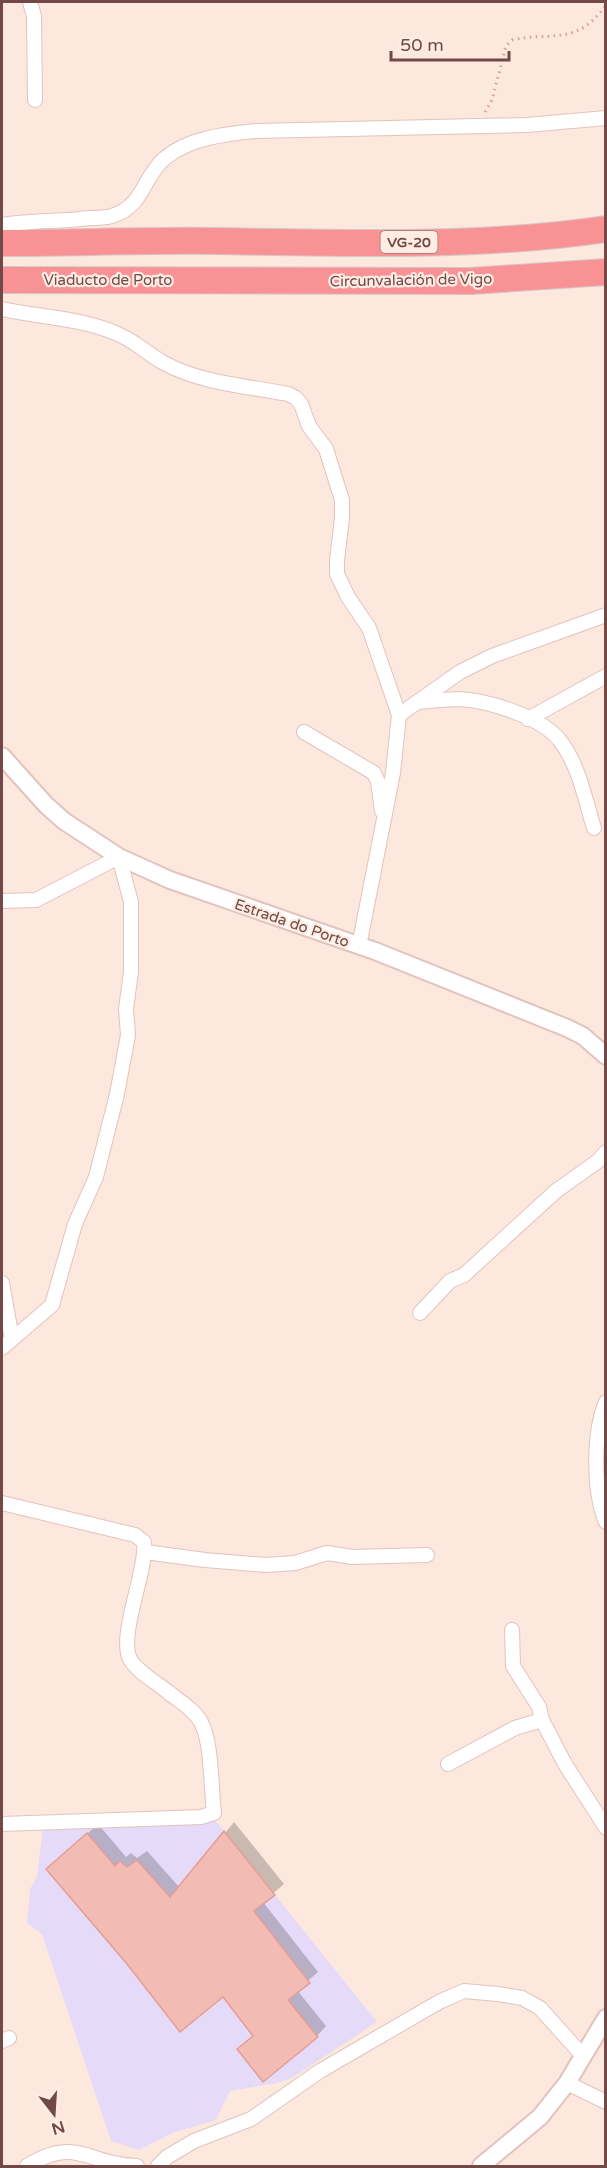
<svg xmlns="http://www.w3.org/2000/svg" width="607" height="2168" viewBox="0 0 607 2168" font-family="'Varela Round',sans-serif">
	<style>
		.education { fill: #e5dbf8 }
		.shadow { fill: #0003 }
		.building { fill: #f2bcb5; stroke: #e59c95; stroke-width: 1.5 }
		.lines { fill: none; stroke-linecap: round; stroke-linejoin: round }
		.minor-casing { stroke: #e2c3bd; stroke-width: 16 }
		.tertiary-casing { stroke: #e2c3bd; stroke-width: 20 }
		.motorway-casing { stroke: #d5c8c8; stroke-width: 28 }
		.path { stroke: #d79f99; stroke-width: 3; stroke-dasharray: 1.5 4.5; stroke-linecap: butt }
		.minor { stroke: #fff; stroke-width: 14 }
		.tertiary { stroke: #fff; stroke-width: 16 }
		.motorway { stroke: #f99295; stroke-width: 26 }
		.labels { text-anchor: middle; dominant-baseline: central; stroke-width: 4.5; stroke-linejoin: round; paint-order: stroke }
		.shield { fill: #ffede4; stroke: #9c7a75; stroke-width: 1.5 }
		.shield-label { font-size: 14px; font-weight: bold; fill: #724946 }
		.street-label { font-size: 15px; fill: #724946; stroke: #ffede4 }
	</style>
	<rect width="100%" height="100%" fill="#fde8de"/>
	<!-- education -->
	<path class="education" d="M 215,1820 L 377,2022 L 292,2078 L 277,2083 L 230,2091 L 216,2120 L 175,2132 L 139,2150 L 111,2141 L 42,1934 L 27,1923 L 30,1889 L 37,1877 L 43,1827 Z"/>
	<!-- shadow -->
	<path class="shadow" d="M 234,1822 L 284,1884 L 263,1902 L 318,1972 L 297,1990 L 326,2026 L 317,2036 L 239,2049 L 254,2035 L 223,1995 L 128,1963 L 58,1860 L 98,1824 L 126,1857 L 131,1853 L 137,1858 L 147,1851 L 180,1888 Z"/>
	<!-- building -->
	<path class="building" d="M 224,1831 L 275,1895 L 254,1911 L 310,1983 L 288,2000 L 318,2037 L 263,2082 L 237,2049 L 253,2036 L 223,1997 L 180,2032 L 127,1964 L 46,1869 L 87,1833 L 115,1866 L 120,1861 L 127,1867 L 137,1860 L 170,1897 Z"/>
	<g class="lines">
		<defs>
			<g id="minor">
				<path d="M 30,2 L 34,16 L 35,100"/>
				<path d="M 2,225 C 31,220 60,222 89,218 C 96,218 105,218 112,216 C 144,206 143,177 164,159 C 188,138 225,134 255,131 L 527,125 L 606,118"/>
				<path d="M 2,309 C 38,317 79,318 113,332 C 133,339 146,353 164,363 C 200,383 247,386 288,394 L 296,398 L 301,404 L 309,426 L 326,449 L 342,500 L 342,518 L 337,560 L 337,574 L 348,597 L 369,628 L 399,715 L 393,773 L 359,946"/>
				<path d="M 418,702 C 432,701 446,699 460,699 C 489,701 543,717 561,742 C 579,766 585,799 594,828"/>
				<path d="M 399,715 L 460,672 L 492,656 L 606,615"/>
				<path d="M 528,719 L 606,676"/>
				<path d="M 304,732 L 374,773 L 378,782 L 382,811"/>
				<path d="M 2,901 L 36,900 L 119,857 L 131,902 L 131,972 L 126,1009 L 128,1035 L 117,1094 L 96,1177 L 75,1224 L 52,1305 L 2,1348"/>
				<path d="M 2,1283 L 12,1339"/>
				<path d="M 420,1313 L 450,1281 L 464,1275 L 556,1191 L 598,1161 L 606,1152"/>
				<path d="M 606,1402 C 593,1432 593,1492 606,1522"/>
				<path d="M 2,1503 L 135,1535 L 144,1542 C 147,1572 118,1635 130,1659 C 137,1672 156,1682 168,1692 C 179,1701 194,1709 201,1722 C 212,1742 211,1789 214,1813 L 201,1817 L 2,1824"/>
				<path d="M 145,1552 L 205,1560 L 266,1565 L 295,1563 L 327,1553 L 352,1557 L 427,1555"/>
				<path d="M 512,1630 L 513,1666 L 539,1707 L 542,1720"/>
				<path d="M 448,1764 L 515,1728 L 542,1720 L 565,1764 L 606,1828"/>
				<path d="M 2,2041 L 9,2038"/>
				<path d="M 567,2083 L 606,2102"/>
				<path d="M 27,2166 C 77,2135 88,2165 137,2166"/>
				<path d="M 158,2166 L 167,2157 L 194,2141 L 251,2119 L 320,2071 L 439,2002 L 464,1991 L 498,1994 L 522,1998 L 540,2008 L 583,2056"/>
			</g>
			<g id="tertiary">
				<path d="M 2,756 L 46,805 L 64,821 L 119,857 L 170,880 L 375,951 L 567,1028 L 583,1036 L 606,1056"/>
				<path d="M 481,2166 L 540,2117 L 567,2083 L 606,2018"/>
			</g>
			<g id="motorway">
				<path d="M 2,243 C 73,243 144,240 215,241 C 345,243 477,248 606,229"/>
				<path d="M 2,280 L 471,281 L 606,272"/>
			</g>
		</defs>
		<!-- minor casing -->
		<use href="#minor" class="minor-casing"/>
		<!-- tertiary casing -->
		<use href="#tertiary" class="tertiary-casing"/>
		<!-- motorway casing -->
		<use href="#motorway" class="motorway-casing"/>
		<!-- path -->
		<path class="path" d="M 485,112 L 492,100 L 506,46 L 512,40 C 552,31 576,47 606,5"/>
		<!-- minor -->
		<use href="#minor" class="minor"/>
		<!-- tertiary -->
		<use href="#tertiary" class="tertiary"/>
		<!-- motorway -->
		<use href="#motorway" class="motorway"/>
	</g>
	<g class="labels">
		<!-- shield labels -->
		<rect class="shield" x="380.5" y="231" width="57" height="22" rx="4.5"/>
		<g class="shield-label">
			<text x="409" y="242">VG-20</text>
		</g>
		<!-- street labels -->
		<g class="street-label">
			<text x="108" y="280">Viaducto de Porto</text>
			<text transform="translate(411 280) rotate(-1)">Circunvalación de Vigo</text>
			<text transform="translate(292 923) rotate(19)">Estrada do Porto</text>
		</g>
	</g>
	<!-- border -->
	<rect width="607" height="2168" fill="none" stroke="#724946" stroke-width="6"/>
	<!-- north arrow -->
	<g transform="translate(54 2114) rotate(163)" stroke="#ffede4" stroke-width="4.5" paint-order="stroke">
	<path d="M0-4.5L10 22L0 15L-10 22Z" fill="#724946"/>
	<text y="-9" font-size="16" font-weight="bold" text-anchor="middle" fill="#724946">N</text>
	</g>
	<!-- scale -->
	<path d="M391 51v9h118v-9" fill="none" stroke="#724946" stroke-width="3"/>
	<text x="400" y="51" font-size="18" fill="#724946" stroke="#ffede4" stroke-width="4.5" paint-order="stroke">50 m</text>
</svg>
